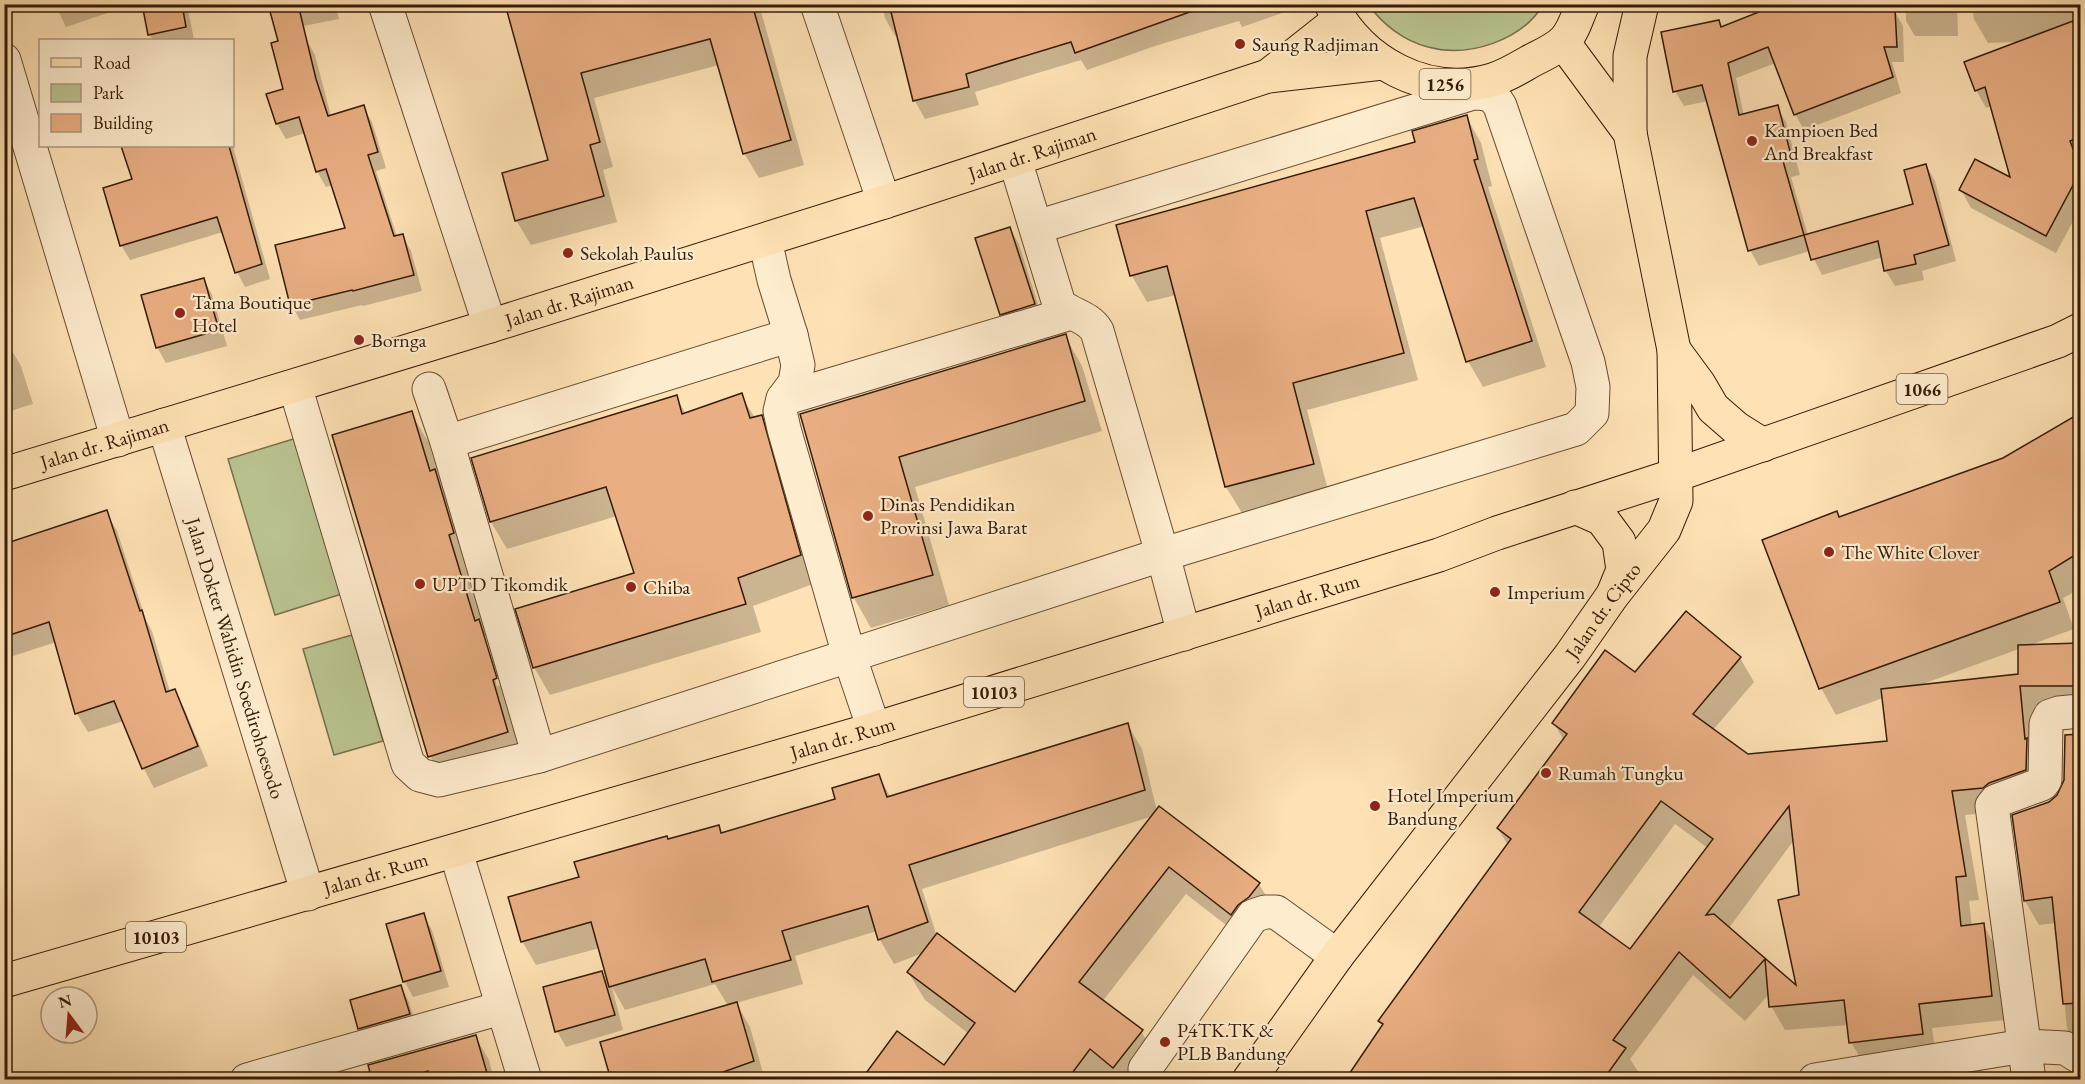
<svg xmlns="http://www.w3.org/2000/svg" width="2085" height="1084" viewBox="0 0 2085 1084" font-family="'EB Garamond',serif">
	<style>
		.green { fill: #bac491; stroke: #78704c; stroke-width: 1.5 }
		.shadow { fill: #0003; fill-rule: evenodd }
		.building { fill: #e9af83; stroke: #351b06; stroke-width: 1.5; fill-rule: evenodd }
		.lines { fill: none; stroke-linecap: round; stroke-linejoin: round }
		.minor-casing { stroke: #674c32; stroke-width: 35 }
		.major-casing { stroke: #351b06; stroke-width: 35 }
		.minor { stroke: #feecce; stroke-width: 33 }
		.major { stroke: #fee1b4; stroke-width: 33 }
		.poi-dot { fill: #8f2418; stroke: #feecce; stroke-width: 2 }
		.labels { text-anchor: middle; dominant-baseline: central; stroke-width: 4.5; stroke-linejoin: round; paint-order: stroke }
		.shield { fill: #feecce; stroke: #715a42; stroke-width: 1.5 }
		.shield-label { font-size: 18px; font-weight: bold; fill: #351b06 }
		.poi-label { font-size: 20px; fill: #351b06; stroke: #feecce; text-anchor: start }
		.street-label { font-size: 20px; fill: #351b06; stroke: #feecce }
	</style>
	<rect width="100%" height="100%" fill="#fee1b4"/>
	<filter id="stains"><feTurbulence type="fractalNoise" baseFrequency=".00333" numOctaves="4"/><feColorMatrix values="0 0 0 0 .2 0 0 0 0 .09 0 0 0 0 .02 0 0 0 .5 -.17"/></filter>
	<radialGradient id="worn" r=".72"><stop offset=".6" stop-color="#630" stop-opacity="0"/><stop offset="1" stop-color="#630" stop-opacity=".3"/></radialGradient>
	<!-- green -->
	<g class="green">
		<path d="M 1369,5 L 1543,5 C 1521,41 1468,58 1428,47 C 1404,41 1382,24 1369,5 Z"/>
		<path d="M 300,437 L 348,592 L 275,615 L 228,459 Z"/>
		<path d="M 352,635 L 383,741 L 334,755 L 303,649 Z"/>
	</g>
	<!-- shadow -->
	<g class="shadow">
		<path d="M 55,4 L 134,4 L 66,27 Z"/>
		<path d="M 144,4 L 187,4 L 194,40 L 153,40 L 149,34 Z"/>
		<path d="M 270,4 L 335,4 L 339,19 L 283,30 Z"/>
		<path d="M 506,4 L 759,4 L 804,165 L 759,178 L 744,153 L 719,65 L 594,98 L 613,167 L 603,170 L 617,222 L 531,245 L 516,220 L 550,161 Z"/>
		<path d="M 882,4 L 1301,4 L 1302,6 L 1242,27 L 1239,21 L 1158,45 L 1087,70 L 1081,60 L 975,92 L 979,105 L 925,119 L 915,101 L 898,35 L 895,36 L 885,18 Z"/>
		<path d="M 1784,4 L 1849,4 L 1851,13 L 1894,10 L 1903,26 L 1904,62 L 1892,62 L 1901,93 L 1804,130 L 1795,114 L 1776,63 L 1736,78 L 1744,116 L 1777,107 L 1786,122 L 1800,175 L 1791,177 L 1808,235 L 1915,205 L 1926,165 L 1935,181 L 1956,261 L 1922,271 L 1924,280 L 1895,286 L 1886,271 L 1883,257 L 1822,275 L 1810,251 L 1759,266 L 1750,250 L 1708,101 L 1684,106 L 1675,91 L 1718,22 L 1722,28 Z"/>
		<path d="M 1906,4 L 1957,4 L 1958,36 L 1915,36 L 1906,21 Z"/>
		<path d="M 2003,4 L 2072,4 L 2080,29 L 2080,208 L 2056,253 L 1971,208 L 1961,190 L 2013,180 L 1992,106 L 1986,108 L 1976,90 L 2019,42 L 1988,43 L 1974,19 L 1973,13 Z"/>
		<path d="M 306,39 L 315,55 L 331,116 L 363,107 L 372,122 L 386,168 L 376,171 L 397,237 L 402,235 L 411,251 L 422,291 L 363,306 L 362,305 L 300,320 L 291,304 L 347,229 L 333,185 L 326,187 L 317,171 L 305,133 L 286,139 L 277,124 L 285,90 Z"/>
		<path d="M 1466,116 L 1481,143 L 1492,186 L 1488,187 L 1546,367 L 1483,387 L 1468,361 L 1425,226 L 1380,238 L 1418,380 L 1307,410 L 1328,490 L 1242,513 L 1226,487 L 1176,295 L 1147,302 L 1132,276 L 1118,226 L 1417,143 Z"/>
		<path d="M 232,143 L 270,279 L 245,287 L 237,272 L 223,232 L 130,260 L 121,245 L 134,180 L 122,146 L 232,146 Z"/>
		<path d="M 1010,229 L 1019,244 L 1043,320 L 1010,330 L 1001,314 Z"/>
		<path d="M 204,279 L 212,295 L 227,346 L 166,363 L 157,347 Z"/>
		<path d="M 4,281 L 13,311 L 4,313 Z"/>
		<path d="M 1065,336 L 1082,366 L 1102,431 L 915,487 L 949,605 L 871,628 L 854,598 L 802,415 Z"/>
		<path d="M 12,351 L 21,366 L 33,404 L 4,413 L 4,353 Z"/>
		<path d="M 741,395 L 755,418 L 761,416 L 777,444 L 816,583 L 753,606 L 761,632 L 550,695 L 534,667 L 636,574 L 617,516 L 507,549 L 491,522 L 676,397 L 686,414 Z"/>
		<path d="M 411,413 L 429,443 L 440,480 L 452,501 L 470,563 L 465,565 L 486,634 L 496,651 L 525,763 L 447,786 L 430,756 ZM 482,633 L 486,637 L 500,685 L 497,686 Z"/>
		<path d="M 2080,415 L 2080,589 L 2063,598 L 2074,629 L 2030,645 L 2080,644 L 2080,713 L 2079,710 L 2033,710 L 2038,761 L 1997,812 L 1965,815 L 1979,900 L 1969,901 L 1972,926 L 1983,925 L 1997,949 L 2005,1020 L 1932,1028 L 1936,1058 L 1865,1066 L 1851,1042 L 1849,1025 L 1785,1030 L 1771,1006 L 1770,993 L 1745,1021 L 1693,975 L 1630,1059 L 1639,1073 L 1634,1080 L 1347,1080 L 1383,1027 L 1380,1021 L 1508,845 L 1498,829 L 1564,741 L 1554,723 L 1635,674 L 1740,658 L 1754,682 L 1713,730 L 1748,755 L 1888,742 L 1883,698 L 1836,715 L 1821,688 L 1839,519 L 2003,459 ZM 2019,649 L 2019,675 L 1920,685 ZM 1675,824 L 1708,848 L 1631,951 L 1598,928 ZM 1794,840 L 1801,896 L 1800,990 L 1729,928 Z"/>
		<path d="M 106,512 L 117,531 L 146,620 L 152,631 L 170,692 L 174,691 L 185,710 L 208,766 L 154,788 L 144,769 L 124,721 L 88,732 L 77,714 L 56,642 L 4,659 L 4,545 Z"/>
		<path d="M 1128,725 L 1142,749 L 1157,811 L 1159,808 L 1259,884 L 1276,913 L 1248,942 L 1186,894 L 1102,1002 L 1141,1031 L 1158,1060 L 1142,1080 L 1110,1080 L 1107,1077 L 1105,1080 L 863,1080 L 945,1067 L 969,1034 L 925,1000 L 908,972 L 923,953 L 894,964 L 880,940 L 877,931 L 795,956 L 803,984 L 736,1003 L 750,1027 L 765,1080 L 612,1080 L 728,1006 L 715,984 L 625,1010 L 612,987 L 623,1030 L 566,1047 L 557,1031 L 602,973 L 611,987 L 600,948 L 536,965 L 522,941 L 580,878 L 668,841 L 718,827 L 722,834 L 837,800 L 879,776 L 891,798 ZM 1153,816 L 1015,994 L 936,934 L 922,889 Z"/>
		<path d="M 2080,730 L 2080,1052 L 2067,1029 L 2057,923 L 2039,925 L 2025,901 L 2049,803 L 2058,796 L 2065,781 L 2074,732 Z"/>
		<path d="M 423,915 L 432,930 L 449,987 L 413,997 L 405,982 L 388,925 Z"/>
		<path d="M 401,987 L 409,1002 L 417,1030 L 368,1044 L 359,1028 Z"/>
		<path d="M 475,1036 L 489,1060 L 494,1080 L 350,1080 L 349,1077 Z"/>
	</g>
	<!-- building -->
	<g class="building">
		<path d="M 142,4 L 182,4 L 186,27 L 148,35 Z"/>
		<path d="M 268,4 L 298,4 L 316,79 L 328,116 L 364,105 L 378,152 L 368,155 L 394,236 L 403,234 L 414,275 L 353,291 L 352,290 L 290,305 L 275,245 L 345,228 L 326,169 L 316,172 L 299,117 L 276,124 L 266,94 L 283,89 L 271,43 L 278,41 Z"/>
		<path d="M 505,4 L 752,4 L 791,140 L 743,154 L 710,39 L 581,73 L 600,142 L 590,145 L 604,196 L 515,221 L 502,173 L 548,160 Z"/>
		<path d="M 889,4 L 1200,4 L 1201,8 L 1075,53 L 1071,42 L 966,74 L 969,87 L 913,101 Z"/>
		<path d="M 1779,4 L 1845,4 L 1847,11 L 1895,9 L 1897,47 L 1884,47 L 1893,77 L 1794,115 L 1768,47 L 1728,63 L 1739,115 L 1778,105 L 1792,159 L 1783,161 L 1804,235 L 1748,251 L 1702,85 L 1673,92 L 1661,32 L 1719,20 L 1721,27 Z"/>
		<path d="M 2073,21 L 2080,50 L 2080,137 L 2070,141 L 2080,167 L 2080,172 L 2046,236 L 1959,190 L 1975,159 L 2010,177 L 1985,87 L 1975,91 L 1964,62 Z"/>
		<path d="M 1467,115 L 1478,159 L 1474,160 L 1532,341 L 1466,362 L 1414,198 L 1366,211 L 1404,353 L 1293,383 L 1314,464 L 1225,487 L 1167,266 L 1130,276 L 1116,225 L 1415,142 L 1412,131 Z"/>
		<path d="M 121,146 L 229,146 L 262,264 L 235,273 L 217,217 L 120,246 L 103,188 L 132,179 Z"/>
		<path d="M 1926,164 L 1949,245 L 1914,255 L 1916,264 L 1884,271 L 1878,241 L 1811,260 L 1804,235 L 1913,204 L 1904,170 Z"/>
		<path d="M 1010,227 L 1035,304 L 1000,315 L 975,238 Z"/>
		<path d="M 204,278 L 219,330 L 156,348 L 141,295 Z"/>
		<path d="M 1066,334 L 1085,401 L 899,457 L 933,575 L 852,598 L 800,414 Z"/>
		<path d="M 742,393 L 750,418 L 762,415 L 801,555 L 738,578 L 746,604 L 533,668 L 515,609 L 634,573 L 606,487 L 490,522 L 471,458 L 677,395 L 682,414 Z"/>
		<path d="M 412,411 L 430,471 L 435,469 L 454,533 L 449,535 L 475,621 L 479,619 L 497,678 L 493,680 L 508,732 L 428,757 L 332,435 Z"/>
		<path d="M 2080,413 L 2080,552 L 2049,571 L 2060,602 L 1819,689 L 1762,540 L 1837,511 L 1839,517 L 2003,458 Z"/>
		<path d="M 107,510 L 140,611 L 142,610 L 166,692 L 175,689 L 198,746 L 142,769 L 114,701 L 75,714 L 49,622 L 4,637 L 4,544 Z"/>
		<path d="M 1686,611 L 1741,657 L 1693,714 L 1748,754 L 1887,741 L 1881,689 L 2018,674 L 2018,645 L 2080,643 L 2080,686 L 2020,686 L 2025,739 L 2027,738 L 2026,770 L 1989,783 L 1983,788 L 1952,791 L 1966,876 L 1956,877 L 1961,926 L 1984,923 L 1992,996 L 1919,1004 L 1923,1034 L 1849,1043 L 1844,1000 L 1769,1007 L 1765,959 L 1730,998 L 1679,952 L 1613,1040 L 1626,1048 L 1603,1080 L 1345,1080 L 1383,1024 L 1378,1021 L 1511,839 L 1497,828 L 1567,734 L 1552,723 L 1605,650 L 1635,672 ZM 1661,801 L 1713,839 L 1630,949 L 1579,912 ZM 1789,806 L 1799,895 L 1778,900 L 1796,985 L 1714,914 L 1706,915 Z"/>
		<path d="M 1128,723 L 1145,790 L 909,865 L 928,922 L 878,940 L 868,906 L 782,931 L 791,960 L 712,982 L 705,959 L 609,987 L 591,922 L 521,942 L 508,897 L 579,877 L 574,862 L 667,836 L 668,839 L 719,825 L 721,833 L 835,799 L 832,788 L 879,774 L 887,797 Z"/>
		<path d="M 2080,734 L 2080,1003 L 2063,1004 L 2052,897 L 2024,901 L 2012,815 L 2049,802 L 2057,795 L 2064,780 L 2065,735 Z"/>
		<path d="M 1159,806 L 1260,883 L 1249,897 L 1238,905 L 1231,915 L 1169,867 L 1079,982 L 1143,1030 L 1113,1068 L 1090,1049 L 1067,1080 L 861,1080 L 897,1031 L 944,1065 L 975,1023 L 907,972 L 937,933 L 1015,992 Z"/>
		<path d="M 424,913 L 441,971 L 403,982 L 386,924 Z"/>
		<path d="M 602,971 L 615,1015 L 555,1032 L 543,987 Z"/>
		<path d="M 401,985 L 410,1014 L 358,1029 L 350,1000 Z"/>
		<path d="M 737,1002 L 754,1061 L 701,1080 L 611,1080 L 600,1042 Z"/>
		<path d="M 476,1035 L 489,1080 L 430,1080 L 428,1071 L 402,1080 L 372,1080 L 368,1065 Z"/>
	</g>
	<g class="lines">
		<defs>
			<g id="minor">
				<path d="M 385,4 L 490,326"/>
				<path d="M 817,4 L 884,202"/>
				<path d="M 4,60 L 118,440"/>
				<path d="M 1015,160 L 1059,304 C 1070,315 1088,316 1097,331 L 1167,570 L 1184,634"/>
				<path d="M 765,240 L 774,280 L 791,335 L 798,365 L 795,383 L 783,399 L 780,411 L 784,429 L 849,655 L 874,729"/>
				<path d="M 295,386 L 408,764 L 420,775 L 439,780 L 539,756 L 1161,555 L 1576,429 L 1592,413 L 1593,387 L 1588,362 L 1500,106 C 1493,94 1486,93 1473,93 L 1037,227"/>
				<path d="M 429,389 L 447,442 L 791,335"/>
				<path d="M 783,399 L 1071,313"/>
				<path id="s1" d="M 164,425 L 308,894"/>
				<path d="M 447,442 L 539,756"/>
				<path d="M 456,852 L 525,1080"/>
				<path d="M 1145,1069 L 1253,916 L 1265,912 L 1276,912 L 1337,956"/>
				<path d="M 247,1080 L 501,1008"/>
				<path d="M 1815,1080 L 2024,1046 L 2065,1048 L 2080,1057"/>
				<path d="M 2029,1080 L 1992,806 L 1996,801 L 2042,784 L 2045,780 L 2046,724 L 2050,716 L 2059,713 L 2080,711"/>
			</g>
			<g id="major">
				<path d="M 1331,4 C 1361,62 1426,99 1492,80 C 1506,76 1517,69 1529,62 C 1540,56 1555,50 1564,41 C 1574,31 1577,16 1583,4"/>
				<path d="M 1268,76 L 1339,20"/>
				<path d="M 1630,133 L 1630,56 L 1642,4"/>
				<path d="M 1674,350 L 1699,384 L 1713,408 L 1736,428 L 1763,445"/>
				<path id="s2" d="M 4,474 L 490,326 L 884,202 L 1268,76 L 1382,63"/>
				<path d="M 1575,507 L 1602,519 L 1619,542 L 1623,570 L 1614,592"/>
				<path id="s3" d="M 4,981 L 874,729 L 1439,555 L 1497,533 L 1676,475 L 2058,341 L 2080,330"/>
				<path id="s4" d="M 1249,1080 L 1337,956 L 1570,656 L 1612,596 L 1664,530 L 1676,501 L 1674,350 L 1630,133 L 1563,42"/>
			</g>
		</defs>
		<!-- minor casing -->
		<use href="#minor" class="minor-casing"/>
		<!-- major casing -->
		<use href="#major" class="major-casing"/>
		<!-- minor -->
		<use href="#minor" class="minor"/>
		<!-- major -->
		<use href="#major" class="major"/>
	</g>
	<!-- markers -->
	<g class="poi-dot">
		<circle cx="1240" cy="44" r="6"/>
		<circle cx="1752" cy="141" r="6"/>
		<circle cx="568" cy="253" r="6"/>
		<circle cx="180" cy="313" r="6"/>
		<circle cx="359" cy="340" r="6"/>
		<circle cx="868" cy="516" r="6"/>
		<circle cx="1829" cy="552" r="6"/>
		<circle cx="420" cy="584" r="6"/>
		<circle cx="631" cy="587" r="6"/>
		<circle cx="1495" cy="592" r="6"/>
		<circle cx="1546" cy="773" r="6"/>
		<circle cx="1375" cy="806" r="6"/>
		<circle cx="1165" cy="1042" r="6"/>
	</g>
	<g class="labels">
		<!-- shield labels -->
		<g class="shield">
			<rect x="1419.5" y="69" width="51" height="30" rx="4.5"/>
			<rect x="1896.5" y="374" width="51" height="30" rx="4.5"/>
			<rect x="964" y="677" width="60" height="30" rx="4.5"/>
			<rect x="126" y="922" width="60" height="30" rx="4.5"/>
		</g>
		<g class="shield-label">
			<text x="1445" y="84">1256</text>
			<text x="1922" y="389">1066</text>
			<text x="994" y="692">10103</text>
			<text x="156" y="937">10103</text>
		</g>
		<!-- poi labels -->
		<g class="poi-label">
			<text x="1252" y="44">Saung Radjiman</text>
			<text x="1764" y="130">Kampioen Bed<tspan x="1764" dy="23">And Breakfast</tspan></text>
			<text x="580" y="253">Sekolah Paulus</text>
			<text x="192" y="302">Tama Boutique<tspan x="192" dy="23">Hotel</tspan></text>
			<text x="371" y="340">Bornga</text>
			<text x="880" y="504">Dinas Pendidikan<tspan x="880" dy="23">Provinsi Jawa Barat</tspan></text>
			<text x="1841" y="552">The White Clover</text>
			<text x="432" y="584">UPTD Tikomdik</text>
			<text x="643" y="587">Chiba</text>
			<text x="1507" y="592">Imperium</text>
			<text x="1558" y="773">Rumah Tungku</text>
			<text x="1387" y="795">Hotel Imperium<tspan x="1387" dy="23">Bandung</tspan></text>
			<text x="1177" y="1030">P4TK.TK &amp;<tspan x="1177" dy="23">PLB Bandung</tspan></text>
		</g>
		<!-- street labels -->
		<g class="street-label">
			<text stroke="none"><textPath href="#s2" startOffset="1077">Jalan dr. Rajiman</textPath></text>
			<text stroke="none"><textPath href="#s2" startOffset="591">Jalan dr. Rajiman</textPath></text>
			<text stroke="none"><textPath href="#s2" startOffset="105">Jalan dr. Rajiman</textPath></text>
			<text stroke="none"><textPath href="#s3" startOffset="1359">Jalan dr. Rum</textPath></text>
			<text stroke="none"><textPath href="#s4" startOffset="588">Jalan dr. Cipto</textPath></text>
			<text stroke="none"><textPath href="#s1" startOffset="244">Jalan Dokter Wahidin Soedirohoesodo</textPath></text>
			<text stroke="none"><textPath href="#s3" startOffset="873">Jalan dr. Rum</textPath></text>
			<text stroke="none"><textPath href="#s3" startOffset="387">Jalan dr. Rum</textPath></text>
		</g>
	</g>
	<!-- margin -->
	<rect width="2085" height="1084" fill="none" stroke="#fee1b4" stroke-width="24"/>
	<rect x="6" y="6" width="2073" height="1072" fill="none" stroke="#351b06" stroke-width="3"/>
	<rect x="12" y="12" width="2061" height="1060" fill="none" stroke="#351b06" stroke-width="1.5"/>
	<!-- legend -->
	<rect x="39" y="39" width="195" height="108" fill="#feecce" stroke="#ae987e" stroke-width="1.5"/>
	<rect x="51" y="58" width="30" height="9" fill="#fee1b4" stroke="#ae987e" stroke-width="1.5"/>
	<text x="93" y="69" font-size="18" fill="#351b06">Road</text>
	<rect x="51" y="84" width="30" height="18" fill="#bac491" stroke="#ae987e" stroke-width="1.5"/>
	<text x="93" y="99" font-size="18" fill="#351b06">Park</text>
	<rect x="51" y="114" width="30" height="18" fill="#e9af83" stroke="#ae987e" stroke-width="1.5"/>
	<text x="93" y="129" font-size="18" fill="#351b06">Building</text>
	<!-- north arrow -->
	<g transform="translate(69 1015) rotate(344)"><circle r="28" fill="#feecce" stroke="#ae987e" stroke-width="1.5"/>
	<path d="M0-4.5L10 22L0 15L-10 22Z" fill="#8f2418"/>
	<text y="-9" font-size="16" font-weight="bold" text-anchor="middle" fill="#351b06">N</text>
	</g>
	<rect width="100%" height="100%" filter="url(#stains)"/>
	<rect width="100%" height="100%" fill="url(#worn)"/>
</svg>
